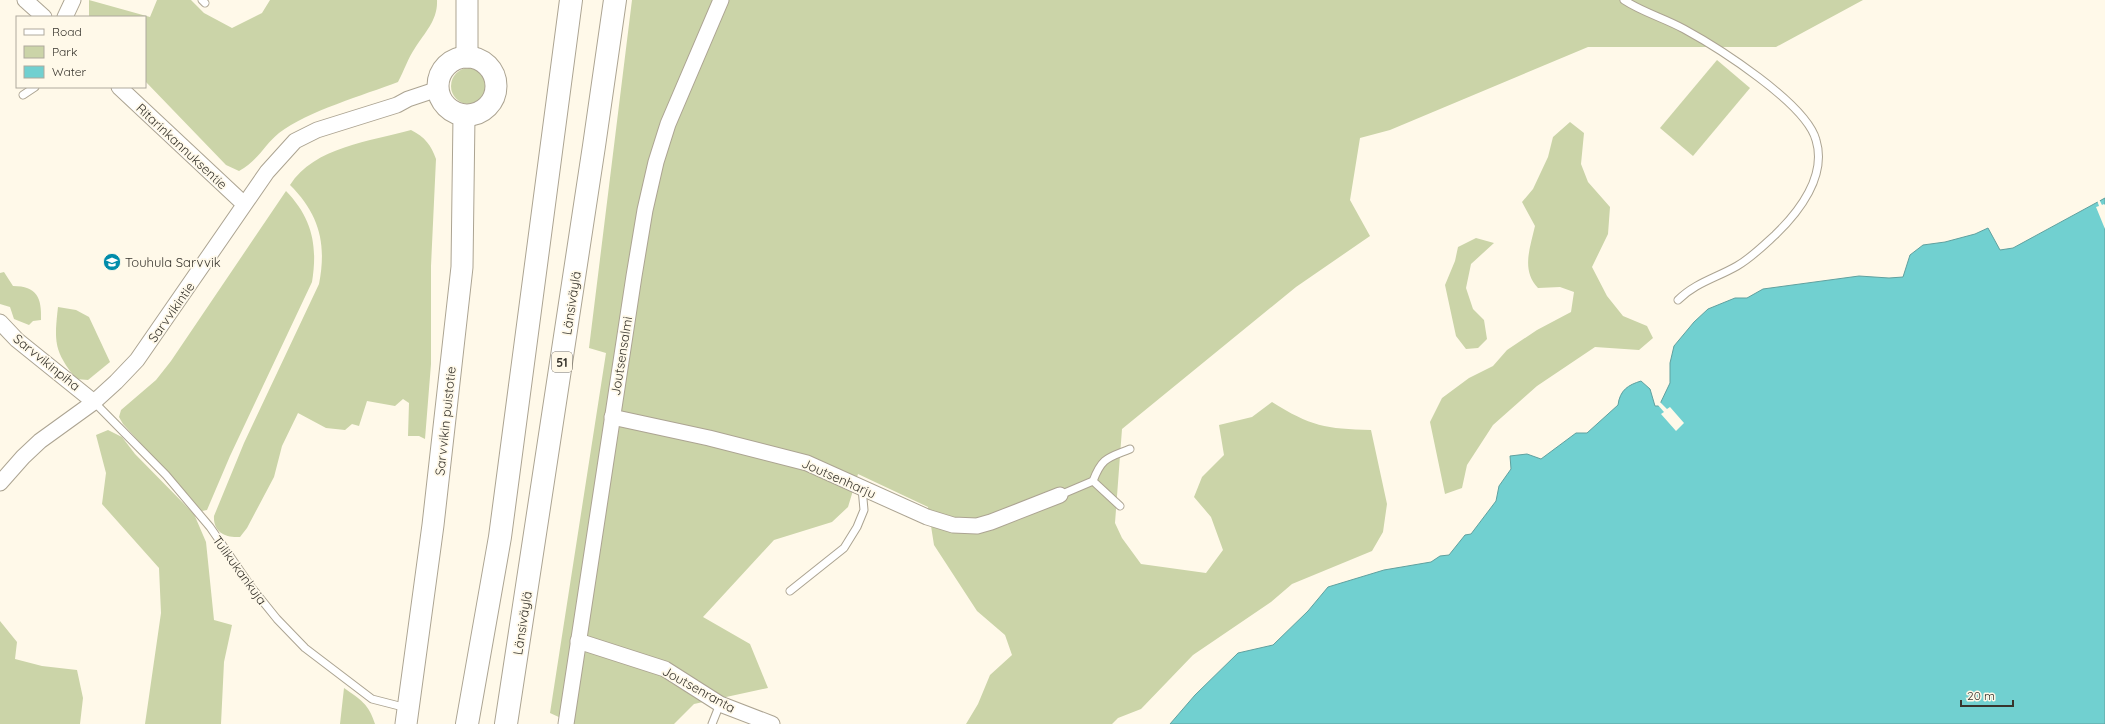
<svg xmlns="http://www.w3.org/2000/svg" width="2105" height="724" viewBox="0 0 2105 724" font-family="Quicksand,sans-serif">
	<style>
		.green { fill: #cbd4a8 }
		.water { fill: #71d0d0; stroke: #60a19f }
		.pier { fill: #fff9e9 }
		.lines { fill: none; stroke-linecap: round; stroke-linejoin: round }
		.service-casing { stroke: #aca492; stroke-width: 9 }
		.minor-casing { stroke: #aca492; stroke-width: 17 }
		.secondary-casing { stroke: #aca492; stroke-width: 23 }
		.motorway-casing { stroke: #aca492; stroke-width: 24 }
		.service { stroke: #fff; stroke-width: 7 }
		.minor { stroke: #fff; stroke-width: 15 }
		.secondary { stroke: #fff; stroke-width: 21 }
		.motorway { stroke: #fff; stroke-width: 22 }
		.labels { text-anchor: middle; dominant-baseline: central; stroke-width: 3.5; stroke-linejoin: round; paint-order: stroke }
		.shield { fill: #fff9e9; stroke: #736f65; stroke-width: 1 }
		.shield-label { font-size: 12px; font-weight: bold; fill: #37342d }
		.street-label { font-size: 13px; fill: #37342d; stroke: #fff9e9 }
		.poi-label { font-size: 13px; fill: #37342d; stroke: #fff9e9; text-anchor: start }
	</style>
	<rect width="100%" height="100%" fill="#fff9e9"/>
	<!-- green -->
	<g class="green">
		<path d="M 89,0 L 150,17 L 157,0 L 191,0 L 204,13 L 232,28 L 262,13 L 270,0 L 437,0 C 438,20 425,32 415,48 C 408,58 404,71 398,82 C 364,95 308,111 279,133 C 264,145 258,161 239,171 L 226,165 L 145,81 L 145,17 L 89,17 Z"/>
		<path d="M 632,0 L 1863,0 L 1776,47 L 1588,47 L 1390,130 L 1360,138 L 1350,200 L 1370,236 L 1296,287 L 1122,429 L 1115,523 L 1122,538 L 1141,564 L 1206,573 L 1223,550 L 1211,517 L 1194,497 L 1202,477 L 1224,455 L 1219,425 L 1252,417 L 1272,402 C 1310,426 1326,429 1371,430 L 1387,504 L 1383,532 L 1372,551 L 1292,584 L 1271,602 L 1193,655 L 1141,709 L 1118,718 L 1112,724 L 966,724 L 978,704 L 990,675 L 1012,655 L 1005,635 L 977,611 L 934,545 L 928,507 L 858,474 L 848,507 L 832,522 L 774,540 L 703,617 L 750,644 L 768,688 L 694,704 L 674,724 L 574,724 L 550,713 L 606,353 L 589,348 Z"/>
		<path d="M 1717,60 L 1750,88 L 1693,156 L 1660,128 Z"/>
		<circle cx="469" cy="86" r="18"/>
		<path d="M 1570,122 L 1584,133 L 1581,164 L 1588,182 L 1610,207 L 1608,234 L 1592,267 L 1607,296 L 1623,316 L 1647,326 L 1653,338 L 1639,350 L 1595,347 L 1537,386 L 1493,425 L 1467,465 L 1462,488 L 1445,494 L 1430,422 L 1442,398 L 1469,378 L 1493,366 L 1507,350 L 1537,330 L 1571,312 L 1574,292 L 1560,287 L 1538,288 C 1521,270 1530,248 1535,226 L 1522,202 L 1533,189 L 1548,157 L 1553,137 Z"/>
		<path d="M 411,130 C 425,137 431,145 436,159 L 431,266 L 431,364 L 425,439 L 419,436 L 408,436 L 409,403 L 403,399 L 395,406 L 367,401 L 359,426 L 352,424 L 345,430 L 326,428 L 298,413 L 282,446 L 274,477 L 247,528 L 240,537 C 225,538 213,532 214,516 L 244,443 L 319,284 C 327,243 319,214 290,185 C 314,147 371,141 411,130 Z"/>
		<path d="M 286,191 C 312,218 318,245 312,282 L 230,456 L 207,510 L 202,511 L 123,424 L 119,417 L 121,410 L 156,380 L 171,361 Z"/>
		<path d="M 1476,238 L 1494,243 L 1471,264 L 1466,288 L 1473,309 L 1484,320 L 1487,339 L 1478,348 L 1466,349 L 1456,336 L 1445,285 L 1455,261 L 1458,247 Z"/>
		<path d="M 4,272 L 13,286 C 37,286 42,298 41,320 L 33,321 L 29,325 L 14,319 L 10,307 L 0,304 L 0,273 Z"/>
		<path d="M 58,307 L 76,310 L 89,317 L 110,362 L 88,380 L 76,379 C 54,351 54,342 58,307 Z"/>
		<path d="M 108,430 L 122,437 L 135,454 L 194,514 L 206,542 L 214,620 L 232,625 L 224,662 L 221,724 L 145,724 L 161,613 L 159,568 L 102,504 L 106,473 L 96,435 Z"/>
		<path d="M 0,621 L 17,642 L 15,659 L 42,666 L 77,670 L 83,698 L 80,724 L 0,724 Z"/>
		<path d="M 344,688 C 360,699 369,704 375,724 L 340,724 Z"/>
	</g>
	<!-- water -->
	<path class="water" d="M 2105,198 L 2105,724 L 1170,724 L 1195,695 L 1238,653 L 1273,645 L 1308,611 L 1328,587 L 1384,570 L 1431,562 L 1440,556 L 1449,555 L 1465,535 L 1471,534 L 1496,501 L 1499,486 L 1511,469 L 1510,456 L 1527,454 L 1541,459 L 1576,433 L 1587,433 L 1618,405 C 1620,390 1628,385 1641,381 L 1650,389 L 1655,406 L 1659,406 L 1670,383 L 1670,363 L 1674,346 L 1694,322 L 1708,309 L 1735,298 L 1747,298 L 1763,289 L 1859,276 L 1889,278 L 1903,277 L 1910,255 L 1923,245 L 1945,242 L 1975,234 L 1988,228 L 2000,250 L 2013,248 Z"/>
	<!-- pier -->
	<g class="pier">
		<path d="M 2099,199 L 2102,205 L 2104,204 L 2105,205 L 2105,229 L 2096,207 L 2099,206 L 2097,200 Z"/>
		<path d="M 1660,402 L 1667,409 L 1670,407 L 1684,423 L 1676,431 L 1661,414 L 1664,412 L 1657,404 Z"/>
	</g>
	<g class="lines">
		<defs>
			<g id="service">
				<path d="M 202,0 L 205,3"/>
				<path d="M 1624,0 C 1642,12 1664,18 1684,29 C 1717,47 1806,103 1816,140 C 1827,176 1799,212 1775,235 C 1763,246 1751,258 1737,266 C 1716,278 1695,283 1678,300"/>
				<path d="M 23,95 L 35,87"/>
				<path d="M 94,402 L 166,475 L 210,527 L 252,588 L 277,619 L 305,648 L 372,699 L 407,708"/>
				<path d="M 1093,481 L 1120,506"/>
				<path d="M 1060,495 L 1093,481 C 1102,457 1108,458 1130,449"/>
				<path d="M 790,591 L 844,548 L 857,527 L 864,510 L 862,488"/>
				<path d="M 712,724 L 720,704"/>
			</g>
			<g id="minor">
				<path d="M 25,0 L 44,17"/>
				<path d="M 65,17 L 73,0"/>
				<path d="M 119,87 L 244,204"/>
				<path d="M 0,322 L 17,340 L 94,402"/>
				<path d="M 612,417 L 709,438 L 807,463 L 927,517 L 953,525 L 977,526 L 991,522 L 1060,495"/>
				<path d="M 0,483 L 23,457 L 40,441 L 94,402 L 116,382 L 137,360 L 267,172 L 295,141 L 317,130 L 397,105 L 408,99 L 438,89"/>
				<path d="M 578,641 L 665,669 L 720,704 L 772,724"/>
				<path d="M 566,724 L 634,276 L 645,210 L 656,162 L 668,124 L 721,0"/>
			</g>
			<g id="secondary">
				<path d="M 467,0 L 467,57"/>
				<circle cx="467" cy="86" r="29"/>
				<path d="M 406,724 L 433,525 L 462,267 L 464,116"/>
			</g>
			<g id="motorway">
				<path d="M 467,724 L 500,537 L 571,0"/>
				<path d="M 506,724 L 594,146 L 615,0"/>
			</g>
		</defs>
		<!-- service casing -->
		<use href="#service" class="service-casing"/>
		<!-- minor casing -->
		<use href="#minor" class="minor-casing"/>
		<!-- secondary casing -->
		<use href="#secondary" class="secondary-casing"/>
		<!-- motorway casing -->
		<use href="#motorway" class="motorway-casing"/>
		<!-- service -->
		<use href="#service" class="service"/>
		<!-- minor -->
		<use href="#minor" class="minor"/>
		<!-- secondary -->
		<use href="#secondary" class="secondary"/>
		<!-- motorway -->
		<use href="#motorway" class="motorway"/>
	</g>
	<!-- icons -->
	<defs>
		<symbol id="school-disc" viewBox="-11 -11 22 22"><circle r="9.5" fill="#018caa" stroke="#fff9e9"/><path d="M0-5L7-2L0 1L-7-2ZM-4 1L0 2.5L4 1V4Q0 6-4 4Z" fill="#fff"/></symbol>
	</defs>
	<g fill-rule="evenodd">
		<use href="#school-disc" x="102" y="252" width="20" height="20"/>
	</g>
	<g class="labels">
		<!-- shield labels -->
		<rect class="shield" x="552" y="352" width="20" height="20" rx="3"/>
		<g class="shield-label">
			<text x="562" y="362">51</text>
		</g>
		<!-- street labels -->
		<g class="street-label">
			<text transform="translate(182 146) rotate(43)">Ritarinkannuksentie</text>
			<text transform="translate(571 303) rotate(-81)">Länsiväylä</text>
			<text transform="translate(171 312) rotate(-55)">Sarvvikintie</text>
			<text transform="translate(621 356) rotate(-81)">Joutsensalmi</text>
			<text transform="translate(47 362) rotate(39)">Sarvvikinpiha</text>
			<text transform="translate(445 421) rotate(-84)">Sarvvikin puistotie</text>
			<text transform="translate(839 478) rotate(24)">Joutsenharju</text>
			<text transform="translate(240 570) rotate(54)">Tulikukankuja</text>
			<text transform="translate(522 623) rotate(-81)">Länsiväylä</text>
			<text transform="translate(699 689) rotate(29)">Joutsenranta</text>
		</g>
		<!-- poi labels -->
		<g class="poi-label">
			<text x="125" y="262">Touhula Sarvvik</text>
		</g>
	</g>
	<!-- legend -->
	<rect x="16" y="16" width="130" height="72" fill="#fff9e9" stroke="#afaa9e"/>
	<rect x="24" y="29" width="20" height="6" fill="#ffffff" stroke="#afaa9e"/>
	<text x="52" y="36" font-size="12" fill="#37342d">Road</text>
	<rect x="24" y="46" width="20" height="12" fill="#cbd4a8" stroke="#afaa9e"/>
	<text x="52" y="56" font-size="12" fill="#37342d">Park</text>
	<rect x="24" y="66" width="20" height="12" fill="#71d0d0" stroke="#afaa9e"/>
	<text x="52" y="76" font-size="12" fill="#37342d">Water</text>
	<!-- scale -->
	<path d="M1961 700v6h52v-6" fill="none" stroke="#37342d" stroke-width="2"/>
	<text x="1967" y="700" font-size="12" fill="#37342d" stroke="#fff9e9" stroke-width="3" paint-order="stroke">20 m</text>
</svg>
